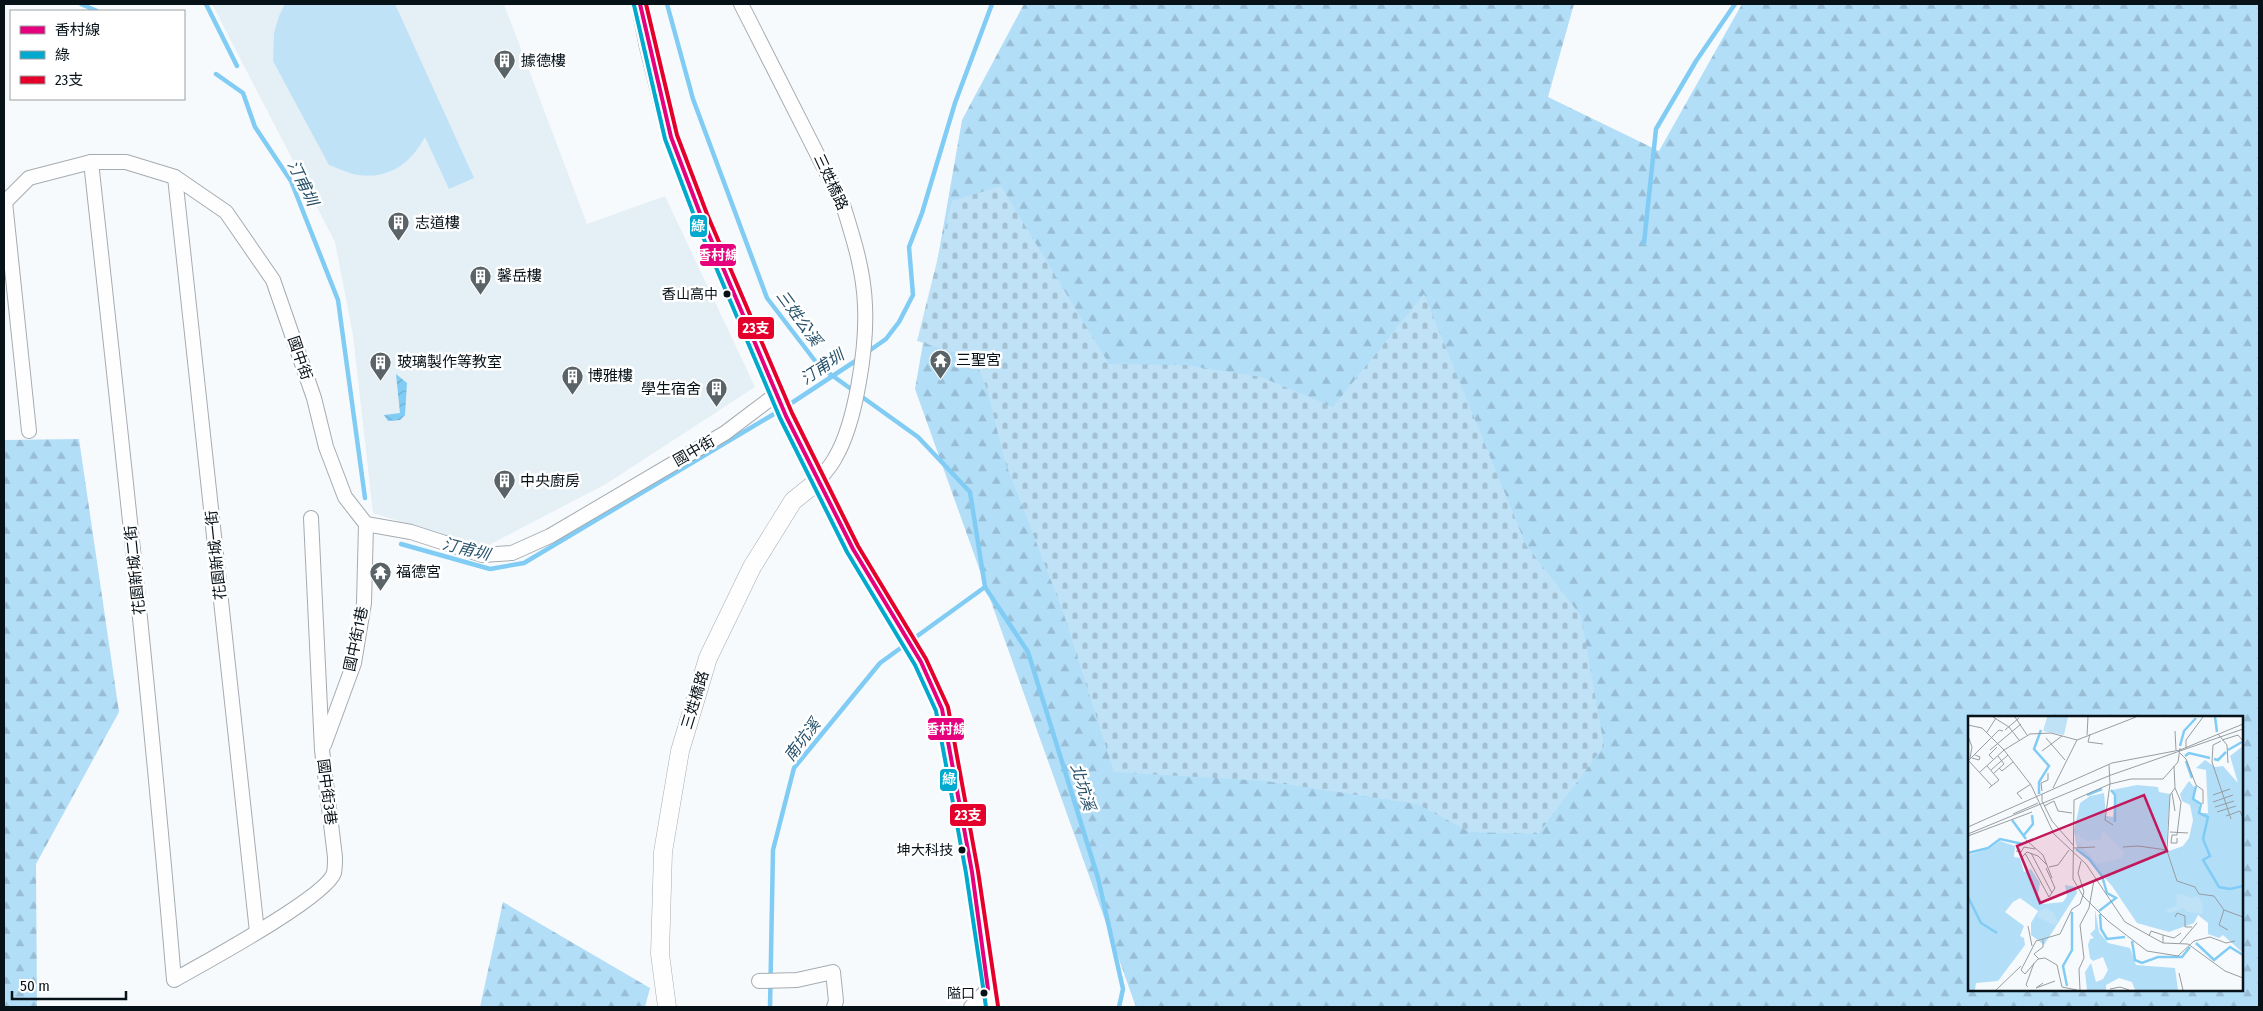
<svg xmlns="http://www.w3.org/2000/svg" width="2263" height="1011" viewBox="0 0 2263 1011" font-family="'Fira Sans Condensed','Noto Sans TC',sans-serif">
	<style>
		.built { fill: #e5eff6 }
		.forest { fill: url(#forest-firs); fill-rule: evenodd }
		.cemetery { fill: url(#cemetery-stones) }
		.pitch { fill: #bfe2f7 }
		.water { fill: url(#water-waves) }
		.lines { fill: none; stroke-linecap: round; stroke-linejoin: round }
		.stream { stroke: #81ccf4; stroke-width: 4.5 }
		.minor-casing { stroke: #a5acb1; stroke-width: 16 }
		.tertiary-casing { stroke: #a5acb1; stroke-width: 19 }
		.minor { stroke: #fefeff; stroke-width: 14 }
		.tertiary { stroke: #fefeff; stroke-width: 18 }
		.bus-1-casing { stroke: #fff; stroke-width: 8 }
		.bus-2-casing { stroke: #fff; stroke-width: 8 }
		.bus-3-casing { stroke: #fff; stroke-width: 8 }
		.bus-1 { stroke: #e5007d; stroke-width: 4 }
		.bus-2 { stroke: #00a9ce; stroke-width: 4 }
		.bus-3 { stroke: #e4002b; stroke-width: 4 }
		.bus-dot { fill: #061118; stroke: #fff; stroke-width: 2 }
		.labels { text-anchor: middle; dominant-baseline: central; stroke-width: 5; stroke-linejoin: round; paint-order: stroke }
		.bus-label { font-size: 14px; fill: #061118; stroke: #fff; text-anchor: end }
		.poi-label { font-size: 15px; fill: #061118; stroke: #fff; text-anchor: start }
		.street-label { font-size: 15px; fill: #061118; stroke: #fff }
		.water-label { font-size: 16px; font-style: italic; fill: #28526b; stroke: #fff }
		.inset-river { fill: none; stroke: #81ccf4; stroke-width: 2.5 }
		.inset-road { fill: none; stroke: #979da1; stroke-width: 1 }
		.view { fill: #c2185b; fill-opacity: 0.15; stroke: #c2185b; stroke-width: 2.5 }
		.inset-edge { fill: none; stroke: #061118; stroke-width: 2.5 }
		.line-badge { stroke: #fff; stroke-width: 2 }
		.badge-label { font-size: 14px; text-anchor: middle; font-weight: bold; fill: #fff }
	</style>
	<defs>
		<pattern id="forest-firs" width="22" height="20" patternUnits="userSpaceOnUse" patternTransform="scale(1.25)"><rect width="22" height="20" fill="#b2def8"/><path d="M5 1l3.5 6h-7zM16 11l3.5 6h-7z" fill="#98bdd4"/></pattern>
		<pattern id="cemetery-stones" width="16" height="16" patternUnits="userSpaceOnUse" patternTransform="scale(1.25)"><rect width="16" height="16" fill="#bfe2f7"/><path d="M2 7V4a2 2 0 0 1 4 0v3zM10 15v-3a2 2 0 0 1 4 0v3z" fill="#a3c1d3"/></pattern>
		<pattern id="water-waves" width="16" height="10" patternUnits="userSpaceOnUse" patternTransform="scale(1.25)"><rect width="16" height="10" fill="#81ccf4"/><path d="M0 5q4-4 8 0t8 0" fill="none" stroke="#6eaed0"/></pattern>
	</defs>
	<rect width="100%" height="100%" fill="#f7fafc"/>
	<!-- built -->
	<path class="built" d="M 212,4 L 504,4 L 587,224 L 665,196 L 755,387 L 606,484 L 483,548 L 373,513 L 353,335 L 335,242 Z"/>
	<!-- forest -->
	<g class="forest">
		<path d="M 1024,4 L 1574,4 L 1548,97 L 1659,151 L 1742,4 L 2259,4 L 2259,1007 L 1136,1007 L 915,389 L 962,120 ZM 1969,717 L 2242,717 L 2242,990 L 1969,990 Z"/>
		<path d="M 79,439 L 119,712 L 36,864 L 37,1007 L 4,1007 L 4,440 Z"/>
		<path d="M 503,902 L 650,988 L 645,1007 L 480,1007 Z"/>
	</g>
	<!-- cemetery -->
	<path class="cemetery" d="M 1001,186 L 1109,364 L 1186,365 L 1261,377 L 1333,407 L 1424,294 L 1526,545 L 1581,616 L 1604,746 L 1538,834 L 1470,832 L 1417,804 L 1265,781 L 1114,772 L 1062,609 L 1004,459 L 988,392 L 975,359 L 917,341 L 952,201 Z"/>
	<!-- pitch -->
	<path class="pitch" d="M 285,4 L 395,4 L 474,178 L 449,189 L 425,137 C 411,163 390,179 359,175 C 349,174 338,168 329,165 L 273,61 L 274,33 L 279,16 Z"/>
	<!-- water -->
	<path class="water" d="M 396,374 L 407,383 L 405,415 L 400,420 L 388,421 L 384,415 L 400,413 Z"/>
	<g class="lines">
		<!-- stream -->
		<g class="stream">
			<path d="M 81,4 L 97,11"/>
			<path d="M 206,4 L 237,66"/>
			<path d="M 667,4 L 693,99 L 767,298 L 819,366 L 918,437 L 970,492 L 985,587 L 1028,652 L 1098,878 L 1123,989 L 1119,1007"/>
			<path d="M 216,74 L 243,93 L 255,127 L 291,181 L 338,300 L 365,498"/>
			<path d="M 1644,243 L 1656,129 L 1696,61 L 1735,4"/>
			<path d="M 866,353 L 886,339 L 899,322 L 913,295 L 909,247 L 922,213 L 955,103 L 992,4"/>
			<path d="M 787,406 L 860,358"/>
			<path d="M 401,544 L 490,569 L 524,563 L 779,411"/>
			<path d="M 770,1007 L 773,850 L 794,768 L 880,663 L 985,587"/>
		</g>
		<defs>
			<g id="minor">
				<path d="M 741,4 L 843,205 C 853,237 864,271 865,306 C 867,346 856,423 835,458 C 831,466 824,473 819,480 L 853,549 L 921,662 L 942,709 L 972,872 L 992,1007"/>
				<path d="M 91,162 C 121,434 151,707 174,980 C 202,964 325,898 334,873 C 335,868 335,862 335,857 L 322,750 L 311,518"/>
				<path d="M 175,177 L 257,932"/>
				<path d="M 29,431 L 5,202 L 29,178 L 91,162 L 126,162 L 175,177 L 226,212 L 273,280 L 314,398 L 326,447 L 345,497 L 366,524 L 411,532 L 482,555 L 512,553 L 550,536 L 725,433 L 778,393"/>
				<path d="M 324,745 L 354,663 L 364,603 L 366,524"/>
				<path d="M 759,981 L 797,980 L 833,972 L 836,1001 L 834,1007"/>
				<path d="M 971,1007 L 988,989"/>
			</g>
			<path id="tertiary" d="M 640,4 L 648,45 L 671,137 L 701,216 L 786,416 L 819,480 L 793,501 L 752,567 L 708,658 L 680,751 L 663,852 L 660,954 L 667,1007"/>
		</defs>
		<!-- minor casing -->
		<use href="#minor" class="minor-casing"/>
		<!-- tertiary casing -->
		<use href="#tertiary" class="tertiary-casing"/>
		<!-- minor -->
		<use href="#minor" class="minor"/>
		<!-- tertiary -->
		<use href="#tertiary" class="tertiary"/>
		<defs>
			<path id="bus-1" d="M 640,4 L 671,137 L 701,216 L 786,416 L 853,549 L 921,662 L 942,709 L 972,872 L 988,989"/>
			<path id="bus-2" d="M 634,5 L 665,139 L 695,218 L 780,418 L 847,552 L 915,665 L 936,711 L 966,873 L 986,1007"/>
			<path id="bus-3" d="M 646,4 L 677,135 L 707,214 L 792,413 L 858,546 L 926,659 L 948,707 L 978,871 L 998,1006"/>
		</defs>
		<!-- bus-1 casing -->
		<use href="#bus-1" class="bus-1-casing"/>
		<!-- bus-2 casing -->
		<use href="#bus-2" class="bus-2-casing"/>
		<!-- bus-3 casing -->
		<use href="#bus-3" class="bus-3-casing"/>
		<!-- bus-1 -->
		<use href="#bus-1" class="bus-1"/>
		<!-- bus-2 -->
		<use href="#bus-2" class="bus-2"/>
		<!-- bus-3 -->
		<use href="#bus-3" class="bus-3"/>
	</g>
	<!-- icons -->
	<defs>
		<symbol id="building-pin" viewBox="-11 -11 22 30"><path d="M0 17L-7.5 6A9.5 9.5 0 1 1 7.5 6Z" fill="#5a6368" stroke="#fff"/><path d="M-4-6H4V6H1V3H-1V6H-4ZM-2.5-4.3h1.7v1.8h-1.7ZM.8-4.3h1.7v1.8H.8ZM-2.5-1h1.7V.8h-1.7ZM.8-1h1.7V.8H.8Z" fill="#fff"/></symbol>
		<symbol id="temple-pin" viewBox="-11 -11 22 30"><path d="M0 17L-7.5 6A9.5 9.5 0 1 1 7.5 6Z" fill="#5a6368" stroke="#fff"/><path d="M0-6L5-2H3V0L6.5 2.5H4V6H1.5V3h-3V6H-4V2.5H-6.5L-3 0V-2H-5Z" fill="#fff"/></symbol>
	</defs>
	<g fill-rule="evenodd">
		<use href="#building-pin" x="492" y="48" width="25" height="34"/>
		<use href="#building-pin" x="386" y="210" width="25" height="34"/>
		<use href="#building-pin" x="468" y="264" width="25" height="34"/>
		<use href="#temple-pin" x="928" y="348" width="25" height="34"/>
		<use href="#building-pin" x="368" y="350" width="25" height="34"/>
		<use href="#building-pin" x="560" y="364" width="25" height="34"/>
		<use href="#building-pin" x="704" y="376" width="25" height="34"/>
		<use href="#building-pin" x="492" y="468" width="25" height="34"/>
		<use href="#temple-pin" x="368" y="560" width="25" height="34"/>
	</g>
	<!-- markers -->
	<g class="bus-dot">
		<circle cx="727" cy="294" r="4.5"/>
		<circle cx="962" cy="850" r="4.5"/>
		<circle cx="984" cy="993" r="4.5"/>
	</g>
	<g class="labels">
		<!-- bus labels -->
		<g class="bus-label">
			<text x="718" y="294">香山高中</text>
			<text x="953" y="850">坤大科技</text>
			<text x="975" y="993">隘口</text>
		</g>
		<!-- poi labels -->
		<g class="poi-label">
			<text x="521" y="61">據德樓</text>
			<text x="415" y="223">志道樓</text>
			<text x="497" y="276">馨岳樓</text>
			<text x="956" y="360">三聖宮</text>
			<text x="397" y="362">玻璃製作等教室</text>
			<text x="588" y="376">博雅樓</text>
			<text x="701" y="389" text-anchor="end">學生宿舍</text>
			<text x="520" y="481">中央廚房</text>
			<text x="396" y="572">福德宮</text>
		</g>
		<!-- street labels -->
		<g class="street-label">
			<text transform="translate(831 182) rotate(65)">三姓橋路</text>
			<text transform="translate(300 358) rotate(71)">國中街</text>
			<text transform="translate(694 451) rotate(-30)">國中街</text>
			<text transform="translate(216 555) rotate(-96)">花園新城一街</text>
			<text transform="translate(135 570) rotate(-96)">花園新城二街</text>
			<text transform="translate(356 639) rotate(-78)">國中街1巷</text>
			<text transform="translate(695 700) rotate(-73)">三姓橋路</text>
			<text transform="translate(327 792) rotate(83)">國中街3巷</text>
		</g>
		<!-- water labels -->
		<g class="water-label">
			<text transform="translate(303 183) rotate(64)">汀甫圳</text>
			<text transform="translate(799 318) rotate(54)">三姓公溪</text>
			<text transform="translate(822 367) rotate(-34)">汀甫圳</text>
			<text transform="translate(466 549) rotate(14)">汀甫圳</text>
			<text transform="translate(802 740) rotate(-53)">南坑溪</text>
			<text transform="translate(1083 787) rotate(73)">北坑溪</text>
		</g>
	</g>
	<!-- overview -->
	<g transform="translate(1968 716)">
		<rect width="275" height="275" fill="#f7fafc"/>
		<path d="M 275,30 L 275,237 L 255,219 L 251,222 L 240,218 L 240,207 L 230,199 L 226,207 L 201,216 L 169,207 L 144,170 L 109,131 L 106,115 L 112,87 L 122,80 L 136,77 L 138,100 L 145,101 L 148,79 L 144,74 L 169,69 L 190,71 L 191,76 L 202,78 L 198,132 L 201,135 L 215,130 L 221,122 L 225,104 L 222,89 L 214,85 L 212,78 L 221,65 L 227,72 L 225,81 L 231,88 L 231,97 L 240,97 L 238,54 L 228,52 L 237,44 L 247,51 L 255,50 L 270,67 L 262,40 ZM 32,125 L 47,130 L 46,141 L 52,142 L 56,156 L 63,153 L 72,167 L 70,178 L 75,188 L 95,186 L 99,180 L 97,169 L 108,171 L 109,177 L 76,229 L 63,219 L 63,207 L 70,195 L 52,182 L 45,186 L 37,196 L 56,210 L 52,220 L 56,222 L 57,229 L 30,265 L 8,267 L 7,274 L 0,274 L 0,139 L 21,133 ZM 127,193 L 131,216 L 140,227 L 162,232 L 168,249 L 207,252 L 210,274 L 167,274 L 164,266 L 151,262 L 138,269 L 138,274 L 119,274 L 117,256 L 123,247 L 128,266 L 135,263 L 140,254 L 135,241 L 125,245 L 122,242 L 120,229 L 122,223 L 126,222 L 122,218 L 127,213 Z" fill="#b2def8"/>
		<path d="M 135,114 L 156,136 L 154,142 L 129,148 L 112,128 L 108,128 L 107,120 L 109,118 L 119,125 L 133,123 ZM 214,178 L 224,182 L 230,180 L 234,186 L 235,198 L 219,196 L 215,192 L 203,197 L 197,195 L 209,189 L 208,179 ZM 79,192 L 86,197 L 90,206 L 86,209 L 69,201 L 70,195 Z" fill="#bfe2f7"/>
		<path d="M 79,1 L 100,1 L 96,19 L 75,15 Z" fill="#bfe2f7"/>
		<path class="inset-river" d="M 247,1 L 249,16M 212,30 L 216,15 L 228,2M 260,34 L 274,26M 217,40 L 221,37 L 242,42M 246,43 L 250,44 L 258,36M 218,45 L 224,62M 228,70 L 225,83 L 233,88 L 231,97 L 240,101 L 235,123 L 242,140 L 235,144 L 251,171 L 262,173 L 275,170M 143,74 L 147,79 L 147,106M 71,78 L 71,66 L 81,50 L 66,33 L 73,14M 119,79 L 134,73M 44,104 L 58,123M 56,119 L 65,108 L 64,99M 108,133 L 121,143 L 134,160 L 139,177 L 148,182 L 131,195M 0,137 L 20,132 L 32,123 L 55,128M 0,181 L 13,207 L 29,217M 132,198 L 133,213 L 139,223 L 157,221M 164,225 L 167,244 L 174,247 L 190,241 L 214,241 L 222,231M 228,227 L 246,244 L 262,231 L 275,239M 99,270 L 95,250 L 104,234 L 104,196"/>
		<path class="inset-road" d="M 25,1 L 41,11 L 51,24M 47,1 L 59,19M 0,9 L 14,12 L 36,34 L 63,69 L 86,118 L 118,148 L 157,206 L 195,227 L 220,228 L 257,255 L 275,262M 37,14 L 51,2M 207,15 L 208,34M 19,16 L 28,2M 122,18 L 120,26 L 135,28M 250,18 L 259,29 L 260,47M 119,19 L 120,1M 0,20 L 4,31 L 2,42M 78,22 L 97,44M 254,24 L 270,19 L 275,25M 253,25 L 245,29 L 244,46 L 263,103M 212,32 L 210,46 L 195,63 L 163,63 L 142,68 L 106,84 L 105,163 L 115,180 L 140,205 L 179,235 L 210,240 L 226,225 L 242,221 L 258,227 L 267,225M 218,32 L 218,24 L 235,1M 22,34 L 53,8M 74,35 L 94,20M 212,37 L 218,43 L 228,69 L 235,74 L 235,88M 4,42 L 11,44 L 12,41 L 7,39M 0,44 L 24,70M 1,44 L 31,14 L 35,15M 26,44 L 21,39 L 29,31M 141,49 L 142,68 L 137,104 L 145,109M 19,50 L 31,64 L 21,72M 206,50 L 207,72 L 213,86 L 209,119 L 204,119 L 203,127 L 209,127 L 209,122M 31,52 L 34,55 L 45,46M 23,54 L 40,39M 12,56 L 36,34 L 62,18 L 83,17 L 109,24M 26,57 L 36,48 L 30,40M 85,72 L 109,24 L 168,1M 74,75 L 73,67 L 80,64 L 80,57M 204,77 L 207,95M 74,78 L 74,85 L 84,105 L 105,129M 245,79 L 262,73M 54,83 L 49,77 L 63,68M 245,86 L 265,79M 76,90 L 86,85 L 90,95 L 104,97M 247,91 L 266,85M 249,96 L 268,90M 45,98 L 70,87M 258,100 L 272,95 L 275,102M 0,111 L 144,47 L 212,34 L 275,8M 202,116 L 220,117M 0,118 L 143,59 L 275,13M 0,120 L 64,96M 58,124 L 75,139 L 84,162M 155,131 L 170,130 L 199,134 L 202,79 L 207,72M 106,132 L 127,131M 48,135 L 53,136 L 56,131 L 67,133M 199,135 L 209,165 L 227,171 L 231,178 L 246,180 L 256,194M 57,137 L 81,181 L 87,172 L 78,152M 63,137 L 84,177M 81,151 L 90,149 L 101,134M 60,154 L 54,141 L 59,136 L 70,140 L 79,149M 256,194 L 251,209 L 260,214M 256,194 L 275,201M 207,201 L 209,197 L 217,200 L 217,211 L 224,211M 60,210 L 64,230M 195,219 L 206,222 L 213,217M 181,220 L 183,215 L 195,219 L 195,227M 212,227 L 229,207M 71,243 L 66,238 L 75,231 L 75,223M 211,257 L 215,274M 75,267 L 68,272 L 87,265M 60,271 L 58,269 L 66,247M 142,273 L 152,271 L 161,274M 28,274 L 53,250M 109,274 L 94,271 L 89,249 L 77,242 L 70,243 L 57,258 L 53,254 L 68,225 L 92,218 L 104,193 L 112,188 L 116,176 L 110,157 L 113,145M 112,274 L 111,253 L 116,242 L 112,209 L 121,192 L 126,164"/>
		<path class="view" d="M 176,79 L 199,135 L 72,187 L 49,130 Z"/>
		<rect width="275" height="275" class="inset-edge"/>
	</g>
	<g class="line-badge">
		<rect x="689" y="214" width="19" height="24" rx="5" fill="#00a9ce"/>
		<rect x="699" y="243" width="38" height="24" rx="5" fill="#e5007d"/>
		<rect x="737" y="316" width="38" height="24" rx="5" fill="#e4002b"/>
		<rect x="927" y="717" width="38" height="24" rx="5" fill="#e5007d"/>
		<rect x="939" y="768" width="19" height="24" rx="5" fill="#00a9ce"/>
		<rect x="949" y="803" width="38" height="24" rx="5" fill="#e4002b"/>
	</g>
	<g class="badge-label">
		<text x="698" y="231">綠</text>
		<text x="718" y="260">香村線</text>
		<text x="756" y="333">23支</text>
		<text x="946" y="734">香村線</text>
		<text x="949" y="784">綠</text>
		<text x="968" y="820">23支</text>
	</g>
	<!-- border -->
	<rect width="2263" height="1011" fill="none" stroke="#061118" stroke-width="10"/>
	<!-- legend -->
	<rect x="10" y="10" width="175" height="90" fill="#ffffff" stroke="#9ba0a3"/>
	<rect x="20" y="26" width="25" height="8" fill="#e5007d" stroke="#9ba0a3"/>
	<text x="55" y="35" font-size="15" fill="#061118">香村線</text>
	<rect x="20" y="51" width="25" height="8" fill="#00a9ce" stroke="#9ba0a3"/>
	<text x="55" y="60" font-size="15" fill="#061118">綠</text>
	<rect x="20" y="76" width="25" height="8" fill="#e4002b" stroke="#9ba0a3"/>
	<text x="55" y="85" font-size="15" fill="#061118">23支</text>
	<!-- scale -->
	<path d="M12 991v8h114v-8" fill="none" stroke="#061118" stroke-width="2.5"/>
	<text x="20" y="991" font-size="15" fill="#061118" stroke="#ffffff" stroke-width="4" paint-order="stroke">50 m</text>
</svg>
